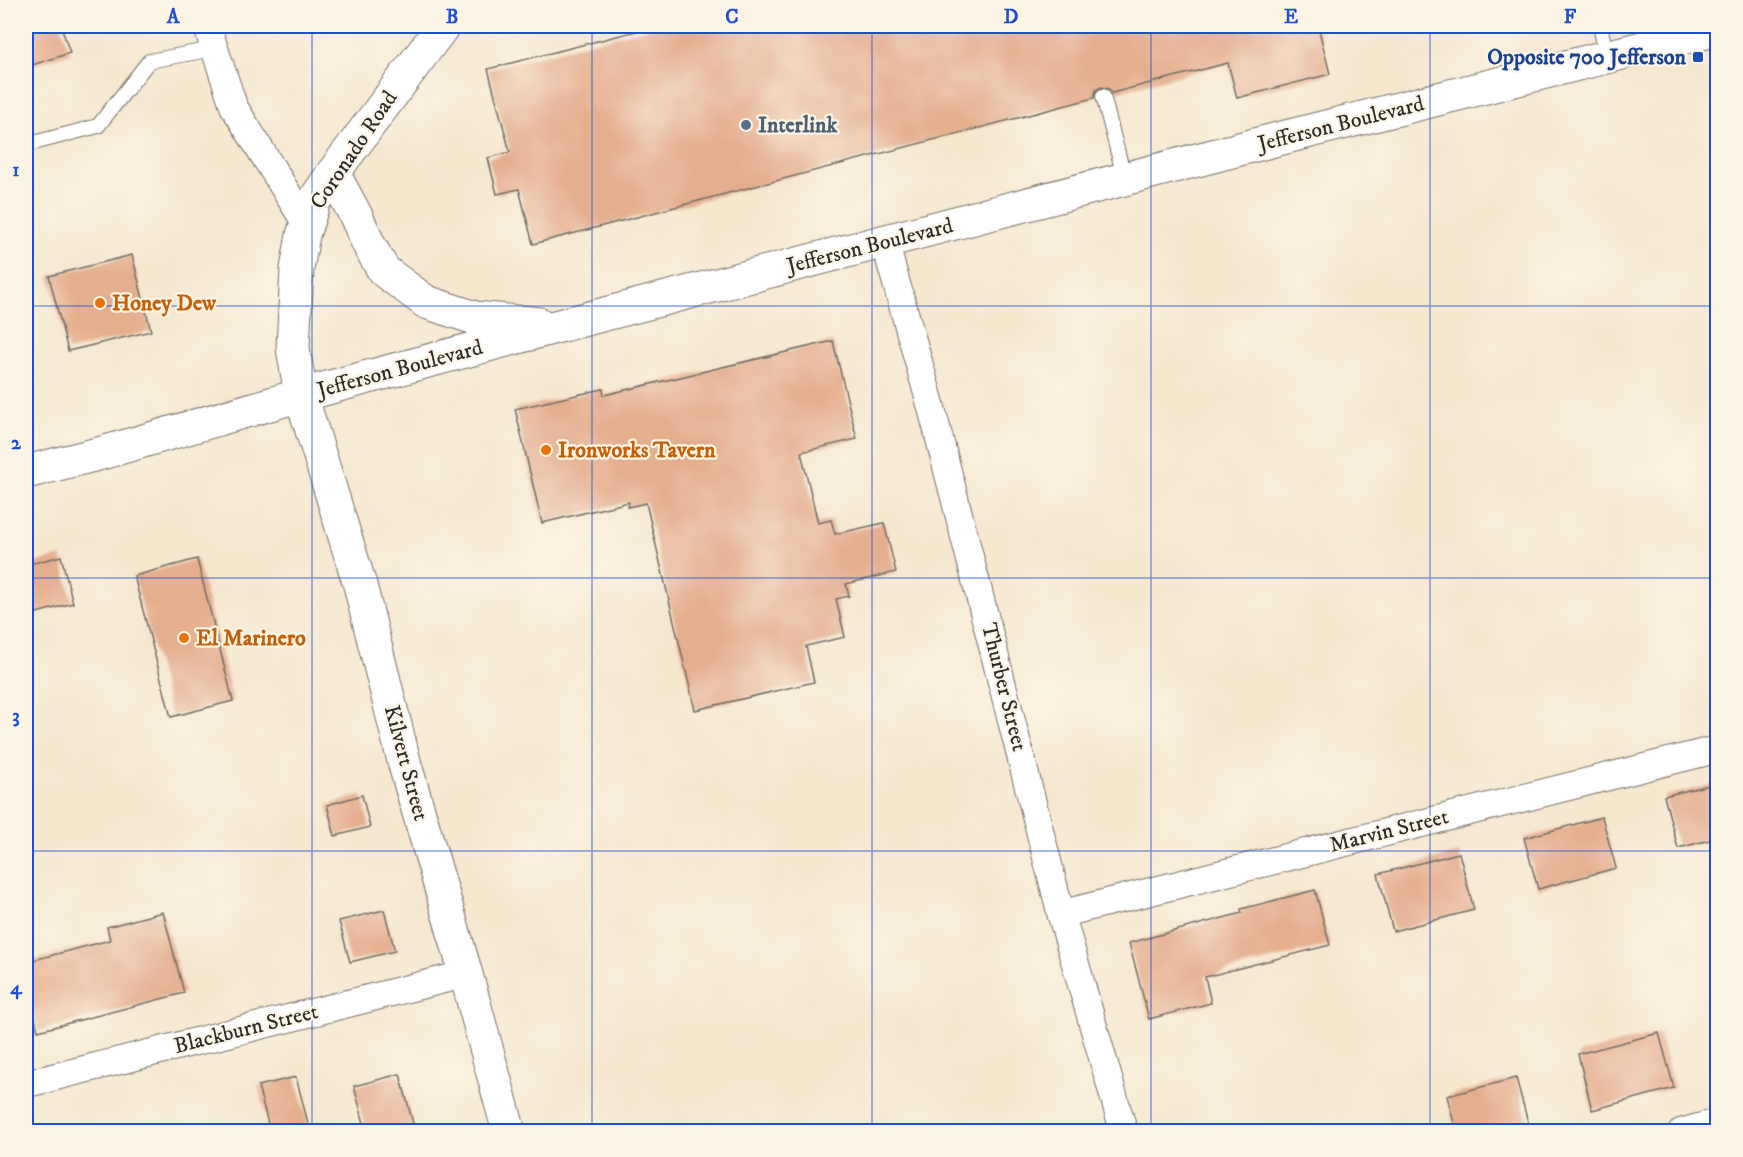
<svg xmlns="http://www.w3.org/2000/svg" width="1743" height="1157" viewBox="0 0 1743 1157" font-family="'IM FELL DW Pica',serif">
	<style>
		.building { fill: #e4af8f }
		.lines { fill: none; stroke-linecap: round; stroke-linejoin: round }
		.service-casing { stroke: #726d64; stroke-width: 16 }
		.minor-casing { stroke: #726d64; stroke-width: 29 }
		.tertiary-casing { stroke: #726d64; stroke-width: 35 }
		.secondary-casing { stroke: #726d64; stroke-width: 35 }
		.service { stroke: #fff; stroke-width: 14 }
		.minor { stroke: #fff; stroke-width: 27 }
		.tertiary { stroke: #fff; stroke-width: 33 }
		.secondary { stroke: #fff; stroke-width: 33 }
		.grid { fill: none; stroke: #1d4ed8; stroke-width: 1.5; stroke-opacity: 0.55 }
		.transit-dot { fill: #1a4fb4; stroke: #fcf5e5; stroke-width: 2 }
		.service-dot { fill: #5c6f8a; stroke: #fcf5e5; stroke-width: 2 }
		.food-dot { fill: #e8710a; stroke: #fcf5e5; stroke-width: 2 }
		.labels { text-anchor: middle; dominant-baseline: central; stroke-width: 4.5; stroke-linejoin: round; paint-order: stroke }
		.transit-label { font-size: 22px; font-weight: bold; fill: #164399; stroke: #fcf5e5; text-anchor: end }
		.street-label { font-size: 22px; fill: #2b2b2b; stroke: #fcf5e5 }
		.service-label { font-size: 22px; font-weight: bold; fill: #4e5e75; stroke: #fcf5e5; text-anchor: start }
		.food-label { font-size: 22px; font-weight: bold; fill: #c56008; stroke: #fcf5e5; text-anchor: start }
		.neatline { fill: none; stroke: #1d4ed8; stroke-width: 2 }
		.grid-label { font-size: 20px; text-anchor: middle; font-weight: bold; fill: #1d4ed8 }
	</style>
	<rect width="100%" height="100%" fill="#fcf5e5"/>
	<filter id="ink" filterUnits="userSpaceOnUse"><feTurbulence type="fractalNoise" baseFrequency=".0167" numOctaves="2"/><feDisplacementMap in="SourceGraphic" scale="12" xChannelSelector="R" yChannelSelector="G"/><feConvolveMatrix kernelMatrix="1 2 1 2 8 2 1 2 1" color-interpolation-filters="sRGB"/></filter>
	<filter id="wash" filterUnits="userSpaceOnUse"><feTurbulence type="fractalNoise" baseFrequency=".008" numOctaves="4" result="noise"/><feDisplacementMap in="SourceGraphic" scale="24" xChannelSelector="R" yChannelSelector="G"/><feGaussianBlur stdDeviation="1.35" result="paint"/><feColorMatrix in="noise" values="0 0 0 0 0 0 0 0 0 0 0 0 0 0 0 0 0 1.4 0 .05"/><feComposite in="paint" operator="in"/></filter>
	<g filter="url(#wash)">
		<rect width="100%" height="100%" fill="#f6e7cf"/>
		<g id="blocks">
			<!-- building -->
			<g class="building">
				<path d="M 26,26 L 61,26 L 70,53 L 26,67 Z"/>
				<path d="M 656,26 L 1318,26 L 1330,74 L 1237,98 L 1228,63 L 1112,93 L 1109,89 L 1101,87 L 1096,90 L 1094,98 L 533,244 L 519,189 L 497,194 L 488,158 L 510,152 L 488,69 Z"/>
				<path d="M 132,255 L 151,331 L 68,351 L 49,276 Z"/>
				<path d="M 833,341 L 857,439 L 801,452 L 818,523 L 831,520 L 835,534 L 884,523 L 896,572 L 846,584 L 849,596 L 836,599 L 845,637 L 806,646 L 814,682 L 695,710 L 646,503 L 628,507 L 629,502 L 542,523 L 515,409 L 603,389 L 604,395 Z"/>
				<path d="M 61,556 L 73,603 L 26,616 L 26,565 Z"/>
				<path d="M 197,559 L 233,701 L 171,717 L 134,576 Z"/>
				<path d="M 1718,783 L 1718,838 L 1678,848 L 1664,796 Z"/>
				<path d="M 362,795 L 370,827 L 335,836 L 327,805 Z"/>
				<path d="M 1602,817 L 1616,868 L 1538,889 L 1524,838 Z"/>
				<path d="M 1459,853 L 1474,910 L 1393,931 L 1378,874 Z"/>
				<path d="M 1315,890 L 1330,945 L 1205,977 L 1211,1003 L 1149,1019 L 1129,943 L 1242,913 L 1241,909 Z"/>
				<path d="M 384,910 L 395,951 L 350,962 L 339,921 Z"/>
				<path d="M 163,912 L 184,993 L 38,1031 L 26,982 L 26,962 L 110,940 L 107,927 Z"/>
				<path d="M 1659,1033 L 1674,1088 L 1592,1110 L 1578,1054 Z"/>
				<path d="M 400,1074 L 415,1131 L 366,1131 L 354,1086 Z"/>
				<path d="M 296,1077 L 310,1131 L 270,1131 L 258,1086 Z"/>
				<path d="M 1516,1078 L 1529,1126 L 1507,1131 L 1456,1131 L 1447,1096 Z"/>
			</g>
		</g>
	</g>
	<g filter="url(#ink)">
		<use href="#blocks" fill-opacity="0" stroke="#726d64" stroke-width="1.5"/>
		<g class="lines">
			<defs>
				<g id="service">
					<path d="M 1600,26 L 1607,57"/>
					<path d="M 1103,96 L 1125,180"/>
					<path d="M 26,145 L 98,126 L 149,61 L 213,49"/>
				</g>
				<g id="minor">
					<path d="M 207,26 L 234,107 L 307,225"/>
					<path d="M 885,243 L 931,406 L 1061,914 L 1124,1132"/>
					<path d="M 1061,914 L 1718,749"/>
					<path d="M 26,1084 L 466,974"/>
					<path d="M 1682,1132 L 1718,1122"/>
				</g>
				<path id="tertiary" d="M 443,26 L 333,173 L 314,201 L 303,235 L 297,269 L 293,348 L 301,395 L 360,585 L 405,765 L 466,974 L 509,1132"/>
				<g id="secondary">
					<path d="M 333,173 L 356,216 L 369,245 L 384,271 L 426,302 L 475,318 L 539,324"/>
					<path d="M 26,472 L 102,453 L 301,395 L 559,326 L 1274,140 L 1718,29"/>
				</g>
			</defs>
			<!-- service casing -->
			<use href="#service" class="service-casing"/>
			<!-- minor casing -->
			<use href="#minor" class="minor-casing"/>
			<!-- tertiary casing -->
			<use href="#tertiary" class="tertiary-casing"/>
			<!-- secondary casing -->
			<use href="#secondary" class="secondary-casing"/>
			<!-- service -->
			<use href="#service" class="service"/>
			<!-- minor -->
			<use href="#minor" class="minor"/>
			<!-- tertiary -->
			<use href="#tertiary" class="tertiary"/>
			<!-- secondary -->
			<use href="#secondary" class="secondary"/>
		</g>
	</g>
	<!-- grid -->
	<path class="grid" d="M 312,26 L 312,1132M 592,26 L 592,1132M 872,26 L 872,1132M 1151,26 L 1151,1132M 1430,26 L 1430,1132M 26,306 L 1718,306M 26,578 L 1718,578M 26,851 L 1718,851"/>
	<!-- markers -->
	<rect class="transit-dot" x="1692" y="51" width="12" height="12" rx="3"/>
	<circle class="service-dot" cx="746" cy="125" r="6"/>
	<g class="food-dot">
		<circle cx="100" cy="303" r="6"/>
		<circle cx="546" cy="450" r="6"/>
		<circle cx="184" cy="638" r="6"/>
	</g>
	<g class="labels">
		<!-- transit labels -->
		<g class="transit-label">
			<text x="1686" y="57">Opposite 700 Jefferson</text>
		</g>
		<!-- street labels -->
		<g class="street-label">
			<text transform="translate(1341 124) rotate(-14)">Jefferson Boulevard</text>
			<text transform="translate(354 150) rotate(-56)">Coronado Road</text>
			<text transform="translate(870 246) rotate(-14)">Jefferson Boulevard</text>
			<text transform="translate(400 369) rotate(-15)">Jefferson Boulevard</text>
			<text transform="translate(1004 687) rotate(76)">Thurber Street</text>
			<text transform="translate(406 763) rotate(75)">Kilvert Street</text>
			<text transform="translate(1389 831) rotate(-14)">Marvin Street</text>
			<text transform="translate(246 1029) rotate(-14)">Blackburn Street</text>
		</g>
		<!-- service labels -->
		<g class="service-label">
			<text x="758" y="125">Interlink</text>
		</g>
		<!-- food labels -->
		<g class="food-label">
			<text x="112" y="303">Honey Dew</text>
			<text x="558" y="450">Ironworks Tavern</text>
			<text x="196" y="638">El Marinero</text>
		</g>
	</g>
	<!-- margin -->
	<rect width="1743" height="1157" fill="none" stroke="#fcf5e5" stroke-width="66"/>
	<rect x="33" y="33" width="1677" height="1091" class="neatline"/>
	<g class="grid-label">
		<text x="173" y="23">A</text>
		<text x="452" y="23">B</text>
		<text x="732" y="23">C</text>
		<text x="1011" y="23">D</text>
		<text x="1291" y="23">E</text>
		<text x="1570" y="23">F</text>
		<text x="16" y="176">1</text>
		<text x="16" y="449">2</text>
		<text x="16" y="722">3</text>
		<text x="16" y="994">4</text>
	</g>
</svg>
